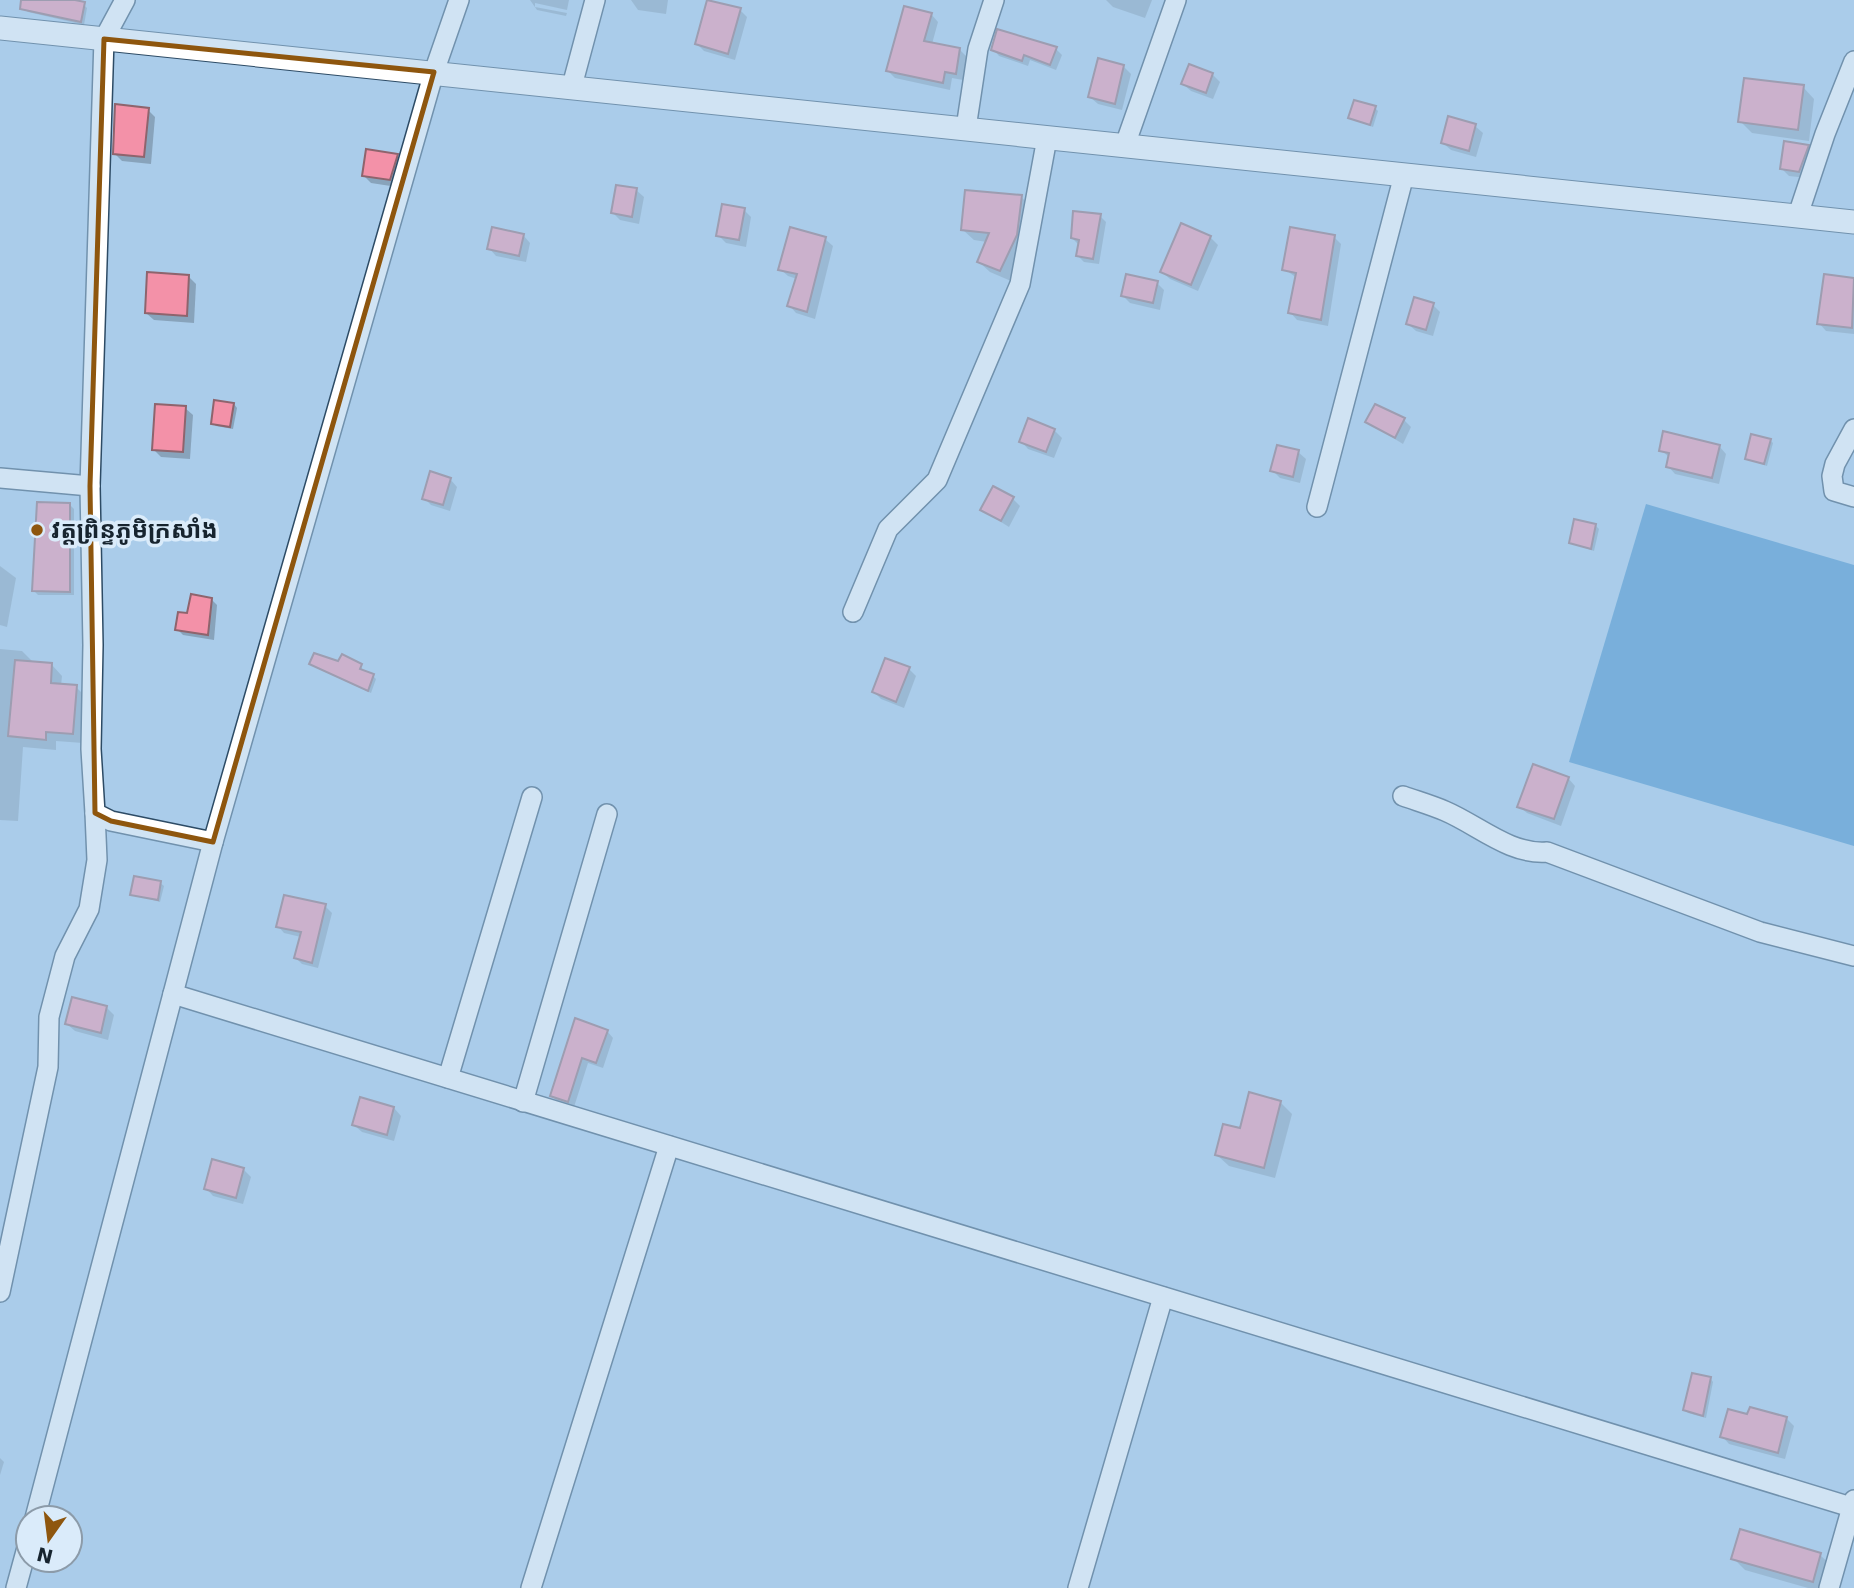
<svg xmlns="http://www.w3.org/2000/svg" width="1854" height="1588" viewBox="0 0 1854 1588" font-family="'DejaVu Sans','Noto Sans Khmer',sans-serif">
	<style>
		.water { fill: #3f8dca }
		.shadow { fill: #0003 }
		.building { fill: #f391a8; stroke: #8e646d; stroke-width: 2 }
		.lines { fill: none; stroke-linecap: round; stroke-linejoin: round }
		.minor-casing { stroke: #2d4b65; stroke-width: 22 }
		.tertiary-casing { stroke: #2d4b65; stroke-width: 25 }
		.minor { stroke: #fff; stroke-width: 19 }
		.tertiary { stroke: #fff; stroke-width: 23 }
		.marked { fill: none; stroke: #8e560e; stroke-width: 5; stroke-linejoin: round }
		.poi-dot { fill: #8e560e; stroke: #daebfa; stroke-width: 2.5 }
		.labels { text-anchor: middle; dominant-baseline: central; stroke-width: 7; stroke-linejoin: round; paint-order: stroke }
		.poi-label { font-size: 24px; font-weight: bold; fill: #17242f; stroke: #daebfa; text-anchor: start }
	</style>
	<rect width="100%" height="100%" fill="#aaccea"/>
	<!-- water -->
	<path class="water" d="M 1646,504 L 1854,565 L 1854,846 L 1569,762 Z"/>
	<!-- shadow -->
	<g class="shadow">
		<path d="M 26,0 L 58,0 L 84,5 L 87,8 L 84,25 L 28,12 L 24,9 Z"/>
		<path d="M 530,0 L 569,0 L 567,10 L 535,3 L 535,7 L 567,13 L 566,16 L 537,10 Z"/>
		<path d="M 631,0 L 668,0 L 666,14 L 638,10 Z"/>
		<path d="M 1106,0 L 1152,0 L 1145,18 L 1113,7 Z"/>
		<path d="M 740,10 L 747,17 L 735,60 L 704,51 L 697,44 Z"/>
		<path d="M 931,14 L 938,22 L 932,44 L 960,50 L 967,57 L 963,80 L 952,78 L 950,90 L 895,78 L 888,71 Z"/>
		<path d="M 993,49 L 1056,49 L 1062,55 L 1056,70 L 1030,60 L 1028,66 L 999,56 Z"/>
		<path d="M 1123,66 L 1131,74 L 1122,110 L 1098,104 L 1090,97 Z"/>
		<path d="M 1212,74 L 1220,82 L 1213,99 L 1191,91 L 1183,84 Z"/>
		<path d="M 1803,87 L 1814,99 L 1809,141 L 1752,133 L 1740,121 Z"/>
		<path d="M 1375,108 L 1378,111 L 1373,127 L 1350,118 Z"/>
		<path d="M 148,110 L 155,117 L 151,164 L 122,161 L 114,153 Z"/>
		<path d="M 1475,126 L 1483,133 L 1476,157 L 1451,150 L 1443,143 Z"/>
		<path d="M 1808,146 L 1815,153 L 1807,178 L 1789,176 L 1782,169 Z"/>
		<path d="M 397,156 L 404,163 L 397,187 L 371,183 L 364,176 Z"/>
		<path d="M 636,190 L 644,197 L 639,224 L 620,220 L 613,213 Z"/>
		<path d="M 1021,197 L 1032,207 L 1027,247 L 1011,281 L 990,272 L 979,262 L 987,242 L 974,240 L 963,230 Z"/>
		<path d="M 744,210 L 751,217 L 746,247 L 726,243 L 718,235 Z"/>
		<path d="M 1100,216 L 1106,222 L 1099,264 L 1084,262 L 1078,256 L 1079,245 L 1072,238 Z"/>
		<path d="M 523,235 L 530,243 L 526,262 L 496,256 L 489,248 Z"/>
		<path d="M 1210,237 L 1218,245 L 1198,291 L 1170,279 L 1162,272 Z"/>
		<path d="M 1334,237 L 1341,244 L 1328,326 L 1297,320 L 1290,312 L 1297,278 L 1284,269 Z"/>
		<path d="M 825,239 L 833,246 L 815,319 L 796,313 L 789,305 L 797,279 L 788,276 L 780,269 Z"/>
		<path d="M 1826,276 L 1854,280 L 1854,334 L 1826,331 L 1819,323 Z"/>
		<path d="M 189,277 L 196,284 L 194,323 L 154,320 L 146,313 Z"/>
		<path d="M 1157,283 L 1164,290 L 1160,310 L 1130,303 L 1123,296 Z"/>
		<path d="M 1433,305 L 1440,312 L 1433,336 L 1416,331 L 1408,324 Z"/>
		<path d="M 234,404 L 237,408 L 233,429 L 216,426 L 213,423 Z"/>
		<path d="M 185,408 L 193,415 L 190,459 L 161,457 L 154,450 Z"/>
		<path d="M 1404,420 L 1411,427 L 1403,444 L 1367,422 Z"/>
		<path d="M 1054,430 L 1062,438 L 1054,458 L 1028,449 L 1021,441 Z"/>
		<path d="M 1770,440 L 1773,443 L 1767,466 L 1747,459 Z"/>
		<path d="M 1719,446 L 1726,454 L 1719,484 L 1675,474 L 1668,466 L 1670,458 L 1661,450 Z"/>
		<path d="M 1298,452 L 1306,459 L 1300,483 L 1280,478 L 1272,470 Z"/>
		<path d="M 450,479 L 457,487 L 450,511 L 431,505 L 424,498 Z"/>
		<path d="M 1013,499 L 1020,506 L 1009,527 L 982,510 Z"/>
		<path d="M 70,505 L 74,509 L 74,595 L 38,595 L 34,591 Z"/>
		<path d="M 1596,526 L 1599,529 L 1594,551 L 1571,543 Z"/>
		<path d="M 0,566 L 16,578 L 7,627 L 0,625 Z"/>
		<path d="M 211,599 L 217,605 L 214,640 L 183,635 L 177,629 L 189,615 Z"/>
		<path d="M 0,649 L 22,651 L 33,662 L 52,665 L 62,676 L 61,686 L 76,687 L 87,698 L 83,743 L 56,741 L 56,750 L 23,747 L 18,821 L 0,820 Z"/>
		<path d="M 339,663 L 361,666 L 363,672 L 373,676 L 376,679 L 371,693 L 315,667 Z"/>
		<path d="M 909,669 L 916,676 L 904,708 L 881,699 L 874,692 Z"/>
		<path d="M 1568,778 L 1575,786 L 1561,826 L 1527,813 L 1519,806 Z"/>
		<path d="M 160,883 L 164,886 L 160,902 L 132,894 Z"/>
		<path d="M 325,906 L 332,913 L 318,968 L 302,964 L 295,957 L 301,937 L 284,933 L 278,926 Z"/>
		<path d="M 107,1008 L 114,1015 L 108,1040 L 75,1031 L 67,1024 Z"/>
		<path d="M 576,1020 L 607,1031 L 613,1038 L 603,1068 L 588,1063 L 574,1107 L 558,1102 L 552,1096 Z"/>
		<path d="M 1280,1102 L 1292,1114 L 1275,1178 L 1229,1166 L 1217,1155 L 1241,1130 Z"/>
		<path d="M 394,1108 L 401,1116 L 394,1141 L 362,1132 L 354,1125 Z"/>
		<path d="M 243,1169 L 251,1177 L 243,1204 L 213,1196 L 206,1188 Z"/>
		<path d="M 1710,1378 L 1713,1382 L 1706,1418 L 1688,1413 L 1685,1409 Z"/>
		<path d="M 1749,1416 L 1787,1419 L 1794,1426 L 1785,1459 L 1729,1444 L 1722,1436 Z"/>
		<path d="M 0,1458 L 4,1462 L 0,1475 Z"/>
		<path d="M 1820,1555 L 1832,1566 L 1826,1588 L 1808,1588 L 1745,1570 L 1733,1558 Z"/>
	</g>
	<!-- building -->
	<g class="building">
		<path d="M 21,0 L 75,0 L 85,2 L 81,22 L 20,9 Z"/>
		<path d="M 707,0 L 741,8 L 728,54 L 695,44 Z"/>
		<path d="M 904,6 L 932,13 L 924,41 L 960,48 L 956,74 L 945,72 L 943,83 L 886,71 Z"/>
		<path d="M 997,29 L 1057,47 L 1050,65 L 1024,55 L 1022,61 L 991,50 Z"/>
		<path d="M 1098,58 L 1124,65 L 1115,104 L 1088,97 Z"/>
		<path d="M 1189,64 L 1213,73 L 1206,93 L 1181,84 Z"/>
		<path d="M 1744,78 L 1804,85 L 1798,130 L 1738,122 Z"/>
		<path d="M 1354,100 L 1376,106 L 1370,125 L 1348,118 Z"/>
		<path d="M 115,104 L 149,108 L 144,157 L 113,154 Z"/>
		<path d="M 1448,116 L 1476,124 L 1469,151 L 1441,143 Z"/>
		<path d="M 1784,141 L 1809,145 L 1799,172 L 1780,169 Z"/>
		<path d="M 366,149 L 398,154 L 390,180 L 362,176 Z"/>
		<path d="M 616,185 L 637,188 L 632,217 L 611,213 Z"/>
		<path d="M 965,190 L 1022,195 L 1017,235 L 1000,271 L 977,262 L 989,233 L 961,230 Z"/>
		<path d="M 722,204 L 745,208 L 739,240 L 716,236 Z"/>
		<path d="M 1073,211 L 1101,214 L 1093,259 L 1076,256 L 1079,240 L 1071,238 Z"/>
		<path d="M 1181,223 L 1211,236 L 1191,285 L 1160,272 Z"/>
		<path d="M 492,227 L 524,234 L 519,256 L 487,249 Z"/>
		<path d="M 790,227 L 826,237 L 807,312 L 787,306 L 797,274 L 778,270 Z"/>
		<path d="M 1290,227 L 1335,235 L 1321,320 L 1288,313 L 1296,273 L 1282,270 Z"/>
		<path d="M 147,272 L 189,275 L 187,316 L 145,313 Z"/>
		<path d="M 1126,274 L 1158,281 L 1153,303 L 1121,296 Z"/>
		<path d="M 1824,274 L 1854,278 L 1852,328 L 1817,324 Z"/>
		<path d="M 1414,297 L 1434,303 L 1426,330 L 1406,324 Z"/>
		<path d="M 214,400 L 234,403 L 230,427 L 211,424 Z"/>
		<path d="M 155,404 L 186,406 L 183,452 L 152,450 Z"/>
		<path d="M 1375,404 L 1405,418 L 1395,438 L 1365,422 Z"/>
		<path d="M 1028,418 L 1055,429 L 1046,452 L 1019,442 Z"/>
		<path d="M 1663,431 L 1720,445 L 1712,478 L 1666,467 L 1669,453 L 1659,451 Z"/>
		<path d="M 1751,434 L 1771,439 L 1764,464 L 1745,459 Z"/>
		<path d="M 1277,445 L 1299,450 L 1293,477 L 1270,471 Z"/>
		<path d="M 430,471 L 451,478 L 443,505 L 422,499 Z"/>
		<path d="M 993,486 L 1014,497 L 1001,521 L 980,510 Z"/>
		<path d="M 37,502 L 70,503 L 70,592 L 32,591 Z"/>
		<path d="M 1574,519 L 1596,524 L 1591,549 L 1569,543 Z"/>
		<path d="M 191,594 L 212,598 L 208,635 L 175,630 L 178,612 L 187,613 Z"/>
		<path d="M 314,653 L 338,661 L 342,654 L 362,664 L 360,669 L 374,674 L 368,691 L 309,664 Z"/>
		<path d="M 885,658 L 910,667 L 896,702 L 872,692 Z"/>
		<path d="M 15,660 L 52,663 L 51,683 L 77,685 L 73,734 L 46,732 L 46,740 L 8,736 Z"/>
		<path d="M 1533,764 L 1569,777 L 1554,819 L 1517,807 Z"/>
		<path d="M 134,876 L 161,881 L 158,900 L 130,895 Z"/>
		<path d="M 284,895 L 326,904 L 312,963 L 294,958 L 301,932 L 276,927 Z"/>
		<path d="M 72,997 L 107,1006 L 101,1033 L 65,1024 Z"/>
		<path d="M 575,1018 L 608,1030 L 596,1063 L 582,1058 L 568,1102 L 550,1096 Z"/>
		<path d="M 1249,1092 L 1281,1101 L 1264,1168 L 1215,1155 L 1223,1124 L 1240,1128 Z"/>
		<path d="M 360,1097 L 394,1107 L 387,1135 L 352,1125 Z"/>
		<path d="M 212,1159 L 244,1168 L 236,1198 L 204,1189 Z"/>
		<path d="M 1692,1373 L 1711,1377 L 1703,1416 L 1683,1410 Z"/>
		<path d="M 1750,1407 L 1787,1417 L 1778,1453 L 1720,1437 L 1728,1409 L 1747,1414 Z"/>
		<path d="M 1740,1529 L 1821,1553 L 1813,1582 L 1731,1559 Z"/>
	</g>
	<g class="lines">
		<defs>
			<g id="minor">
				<path d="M 125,0 L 104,39 L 90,486 L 93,645 L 91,749 L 95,813 L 111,821 L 213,842"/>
				<path d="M 572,86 L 595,0"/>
				<path d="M 966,128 L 978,49 L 994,0"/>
				<path d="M 1125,145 L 1176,0"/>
				<path d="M 1798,215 L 1825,134 L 1854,61"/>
				<path d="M 1854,429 L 1835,464 L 1832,476 L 1834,491 L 1854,497"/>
				<path d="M 0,478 L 90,486"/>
				<path d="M 1317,507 L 1404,175"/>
				<path d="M 853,612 L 888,529 L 937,480 L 1020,284 L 1047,138"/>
				<path d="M 1403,796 C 1417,801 1431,805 1445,811 C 1478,825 1510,855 1547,852 L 1760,932 L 1854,956"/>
				<path d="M 173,994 L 1854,1508"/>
				<path d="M 448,1078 L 532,797"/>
				<path d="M 523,1102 L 607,814"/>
				<path d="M 0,1292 L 48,1067 L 49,1017 L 65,956 L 89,909 L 97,860 L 95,813"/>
				<path d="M 35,1518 L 213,842 L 434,72 L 459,0"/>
				<path d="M 16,1588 L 28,1544"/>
				<path d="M 531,1588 L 669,1146"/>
				<path d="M 1078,1588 L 1163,1297"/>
				<path d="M 1829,1588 L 1854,1500"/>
			</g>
			<path id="tertiary" d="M 0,28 L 1854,222"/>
		</defs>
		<!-- minor casing -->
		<use href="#minor" class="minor-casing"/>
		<!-- tertiary casing -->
		<use href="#tertiary" class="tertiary-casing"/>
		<!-- minor -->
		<use href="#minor" class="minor"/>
		<!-- tertiary -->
		<use href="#tertiary" class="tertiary"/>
	</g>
	<!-- marked area -->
	<path d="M0 0H1854V1588H0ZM 104,39 L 434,72 L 213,842 L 111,821 L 95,813 L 90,486 Z" fill="#aaccea" fill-opacity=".55" fill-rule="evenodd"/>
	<path class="marked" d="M 104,39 L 434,72 L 213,842 L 111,821 L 95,813 L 90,486 Z"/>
	<!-- markers -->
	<circle class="poi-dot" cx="37" cy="530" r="7"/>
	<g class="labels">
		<!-- poi labels -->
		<g class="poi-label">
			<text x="51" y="530">វត្តព្រិន្ទភូមិក្រសាំង</text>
		</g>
	</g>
	<!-- north arrow -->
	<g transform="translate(49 1539) rotate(194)"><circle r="33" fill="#daebfa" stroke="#8c9ba9" stroke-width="2"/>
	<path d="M0-5L12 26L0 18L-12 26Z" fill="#8e560e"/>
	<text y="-10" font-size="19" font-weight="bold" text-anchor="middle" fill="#17242f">N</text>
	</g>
</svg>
